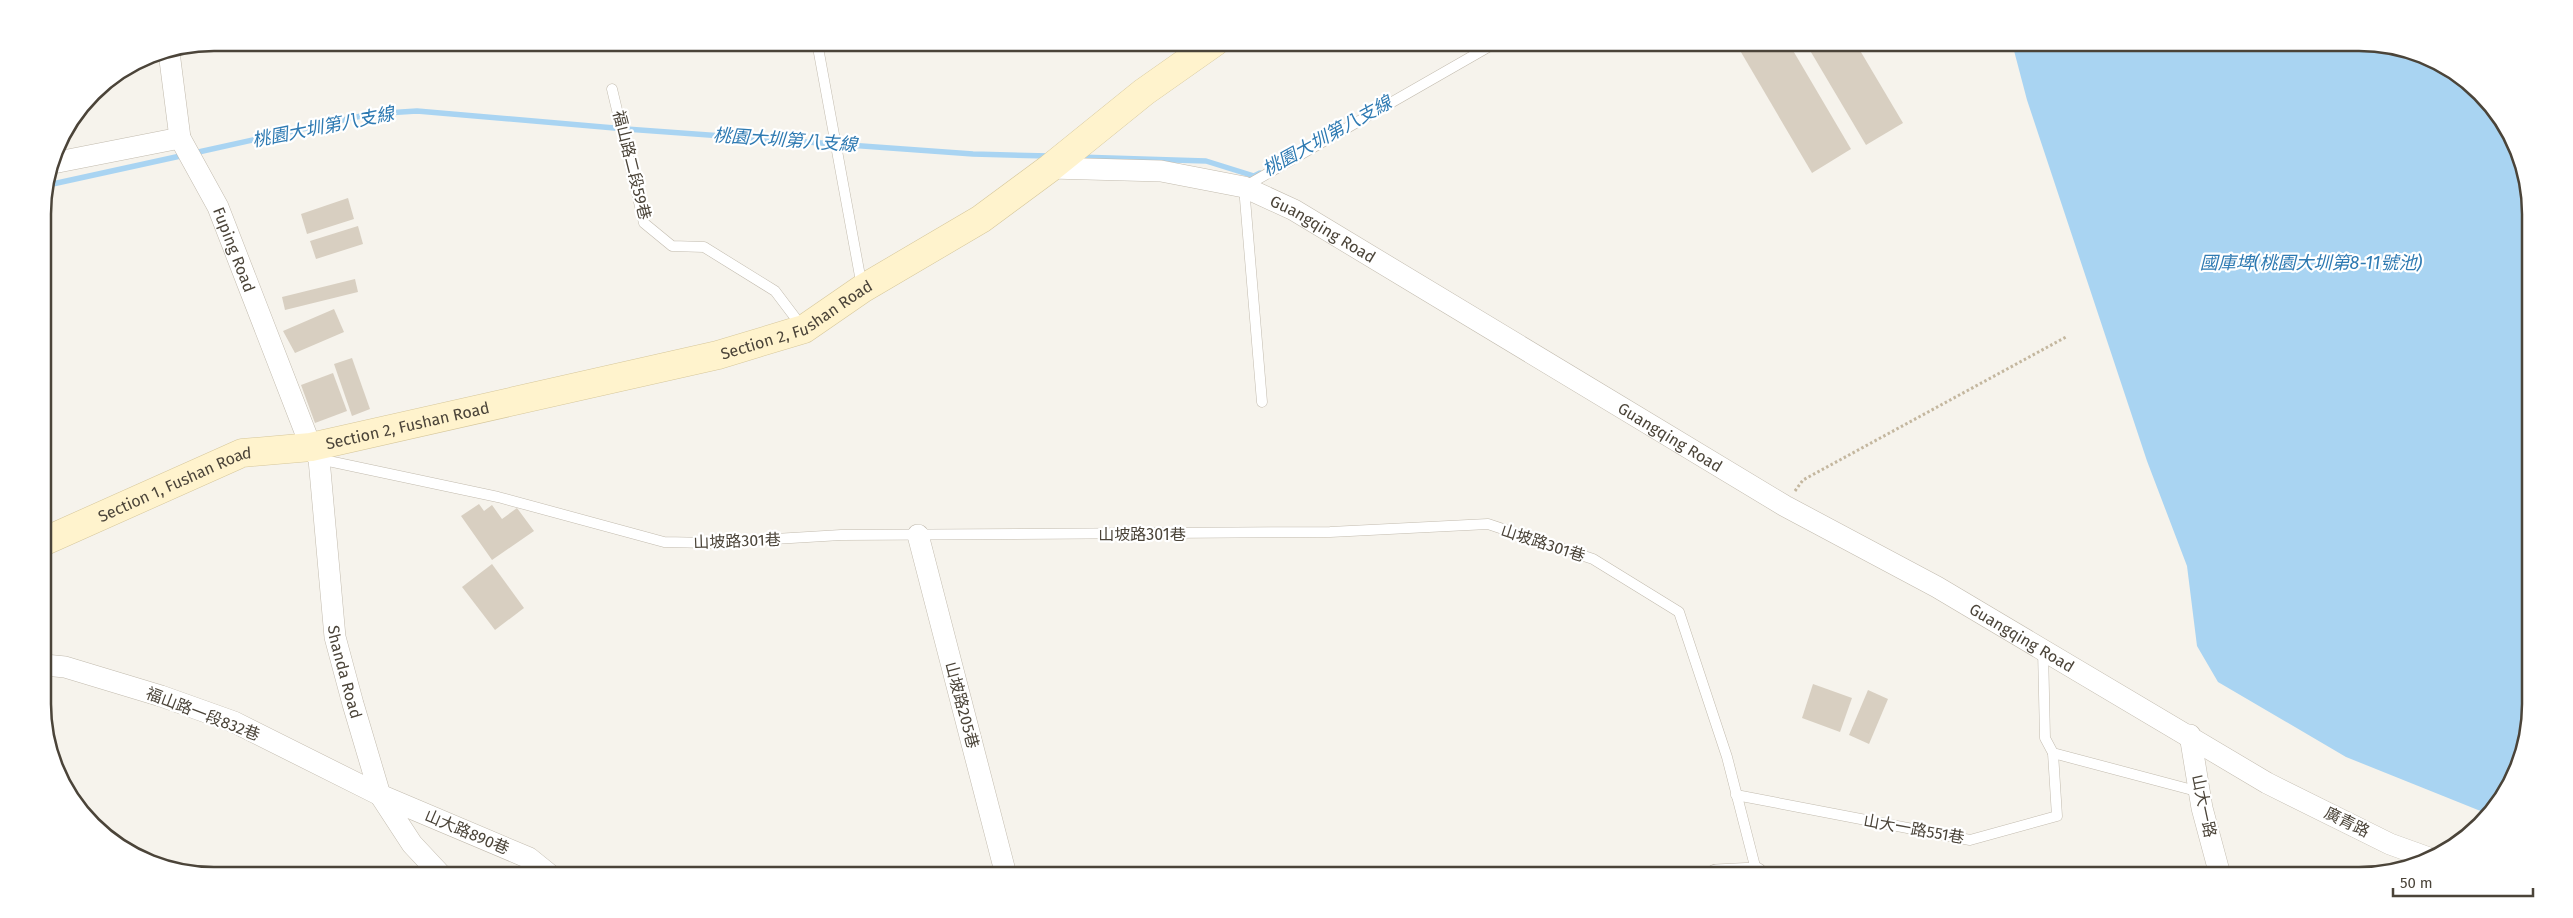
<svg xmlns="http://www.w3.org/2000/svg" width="2573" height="918" viewBox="0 0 2573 918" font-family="'Fira Sans','Noto Sans TC',sans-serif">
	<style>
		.water { fill: #a9d4f2 }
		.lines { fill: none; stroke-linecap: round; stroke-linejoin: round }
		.stream { stroke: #a9d4f2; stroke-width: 5.5 }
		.building { fill: #d8cfc1 }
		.lane-casing { stroke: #c2bbae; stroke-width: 11 }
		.street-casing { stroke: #c2bbae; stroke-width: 22 }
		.secondary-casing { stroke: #d6c79b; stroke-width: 29 }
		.path { stroke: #c4b79f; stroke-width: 3; stroke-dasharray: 2.5 2.5; stroke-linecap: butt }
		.lane { stroke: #fff; stroke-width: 10 }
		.street { stroke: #fff; stroke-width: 21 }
		.secondary { stroke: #fff3cd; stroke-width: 28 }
		.labels { text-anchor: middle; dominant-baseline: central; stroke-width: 4.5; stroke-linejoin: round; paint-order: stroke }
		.street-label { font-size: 16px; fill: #4b4439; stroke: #fff }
		.water-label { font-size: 18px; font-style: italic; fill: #2e7ab2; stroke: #fff }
		.rim { fill: none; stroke: #4b4439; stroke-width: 2.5 }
	</style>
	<rect width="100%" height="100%" fill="#f6f3ec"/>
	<!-- water -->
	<path class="water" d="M 2359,43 L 2414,52 L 2488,101 L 2517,148 L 2529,192 L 2530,704 C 2523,747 2520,780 2488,814 L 2346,757 L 2218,682 L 2197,646 L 2187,566 L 2147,461 L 2027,100 L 2012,43 Z"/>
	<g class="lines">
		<!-- stream -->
		<g class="stream">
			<path d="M 194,153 L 370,114 L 417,111 L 626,129 L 973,154 L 1049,156"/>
			<path d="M 1078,157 L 1206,161 L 1254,176 L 1260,173"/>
			<path d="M 48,185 L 185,155"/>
		</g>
	</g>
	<!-- building -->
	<g class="building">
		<path d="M 1735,42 L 1788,42 L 1851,149 L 1812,173 Z"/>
		<path d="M 1805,42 L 1855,42 L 1903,123 L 1866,145 Z"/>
		<path d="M 348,198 L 354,219 L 307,234 L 301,214 Z"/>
		<path d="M 358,226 L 363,244 L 316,259 L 310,241 Z"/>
		<path d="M 355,279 L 358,292 L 285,310 L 282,297 Z"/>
		<path d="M 334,309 L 344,332 L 295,353 L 283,331 Z"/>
		<path d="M 352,358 L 370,409 L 352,416 L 334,364 Z"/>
		<path d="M 333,373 L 347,411 L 315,423 L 301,385 Z"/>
		<path d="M 479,504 L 484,511 L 492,505 L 502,519 L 517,508 L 534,531 L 492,560 L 461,516 Z"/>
		<path d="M 492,564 L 524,608 L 495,630 L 462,587 Z"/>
		<path d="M 1813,684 L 1852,698 L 1840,732 L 1802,718 Z"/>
		<path d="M 1868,690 L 1888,699 L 1869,744 L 1849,735 Z"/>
	</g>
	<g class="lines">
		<defs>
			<g id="lane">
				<path d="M 817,42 L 862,287"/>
				<path d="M 612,89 L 644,223 L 672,246 L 704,247 L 775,291 L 803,328"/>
				<path d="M 1262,402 L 1244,187 L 1497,42"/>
				<path d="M 319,459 L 498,497 L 664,542 L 710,543 L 841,535 L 1330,532 L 1488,524 L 1593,559 L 1679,612 L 1727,757 L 1757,874"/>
				<path d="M 2053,753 L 2200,792"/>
				<path d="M 1736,795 L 1970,840 L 2057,816 L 2053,753 L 2045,738 L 2043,650"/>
			</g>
			<g id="street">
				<path id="s1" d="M 169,52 L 180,138 L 218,207 L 311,447 L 319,459 L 335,637 L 353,704 L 380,795 L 412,844 L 441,875"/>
				<path d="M 53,163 L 180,138"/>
				<path id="s2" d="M 1050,168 L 1161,171 L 1244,187 L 1294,210 L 1785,506 L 1937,587 L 2267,783 L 2390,844 L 2429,858"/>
				<path d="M 918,535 L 1006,875"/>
				<path d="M 45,665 L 65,667 L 161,696 L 234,722 L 380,795 L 529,858 L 550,875"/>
				<path d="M 2190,735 L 2202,808 L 2220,875"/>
				<path d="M 1716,875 L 1756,873"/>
			</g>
			<g id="secondary">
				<path id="s3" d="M 45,541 L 242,453 L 311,447 L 718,355 L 804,329 L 862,289 L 981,219 L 1050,168 L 1144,92 L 1215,42"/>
			</g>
		</defs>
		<!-- lane casing -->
		<use href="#lane" class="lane-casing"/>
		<!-- street casing -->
		<use href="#street" class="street-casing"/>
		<!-- secondary casing -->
		<use href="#secondary" class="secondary-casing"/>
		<!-- path -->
		<path class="path" d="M 1795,491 L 1803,480 L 2066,337"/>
		<!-- lane -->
		<use href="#lane" class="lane"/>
		<!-- street -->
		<use href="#street" class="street"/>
		<!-- secondary -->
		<use href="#secondary" class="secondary"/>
	</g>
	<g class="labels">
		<!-- street labels -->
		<g class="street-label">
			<text transform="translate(632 165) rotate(76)">福山路二段59巷</text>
			<text stroke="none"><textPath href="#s2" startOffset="285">Guangqing Road</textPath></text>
			<text stroke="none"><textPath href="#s1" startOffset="211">Fuping Road</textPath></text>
			<text stroke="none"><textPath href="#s3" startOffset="789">Section 2, Fushan Road</textPath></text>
			<text stroke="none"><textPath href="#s3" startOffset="384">Section 2, Fushan Road</textPath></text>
			<text stroke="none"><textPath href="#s2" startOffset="690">Guangqing Road</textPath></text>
			<text stroke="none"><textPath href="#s3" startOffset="142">Section 1, Fushan Road</textPath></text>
			<text x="1142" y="534">山坡路301巷</text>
			<text transform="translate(737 541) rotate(-2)">山坡路301巷</text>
			<text transform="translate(1543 543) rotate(18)">山坡路301巷</text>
			<text stroke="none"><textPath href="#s2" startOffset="1095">Guangqing Road</textPath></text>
			<text stroke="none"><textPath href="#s1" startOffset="652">Shanda Road</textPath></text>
			<text transform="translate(962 705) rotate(75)">山坡路205巷</text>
			<text transform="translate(203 714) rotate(21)">福山路一段832巷</text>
			<text transform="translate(2204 806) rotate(78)">山大一路</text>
			<text transform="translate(2347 822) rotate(26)">廣青路</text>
			<text transform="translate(1914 829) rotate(10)">山大一路551巷</text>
			<text transform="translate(467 832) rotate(23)">山大路890巷</text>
		</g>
		<!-- water labels -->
		<g class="water-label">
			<text transform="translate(323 127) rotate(-11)">桃園大圳第八支線</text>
			<text transform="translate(1327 136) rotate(-29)">桃園大圳第八支線</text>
			<text transform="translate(785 140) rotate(4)">桃園大圳第八支線</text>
			<text x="2311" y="263">國庫埤(桃園大圳第8-11號池)</text>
		</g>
	</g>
	<!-- crop -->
	<path d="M0 0H2573V918H0ZM214 51H2359A163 163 0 0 1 2522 214V704A163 163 0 0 1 2359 867H214A163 163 0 0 1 51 704V214A163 163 0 0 1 214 51Z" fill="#fff" fill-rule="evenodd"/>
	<path class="rim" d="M214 51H2359A163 163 0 0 1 2522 214V704A163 163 0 0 1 2359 867H214A163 163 0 0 1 51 704V214A163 163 0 0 1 214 51Z"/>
	<!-- scale -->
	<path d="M2393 888v8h140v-8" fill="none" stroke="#4b4439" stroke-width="2.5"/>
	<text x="2400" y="888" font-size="15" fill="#4b4439" stroke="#ffffff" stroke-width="4" paint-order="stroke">50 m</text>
</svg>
